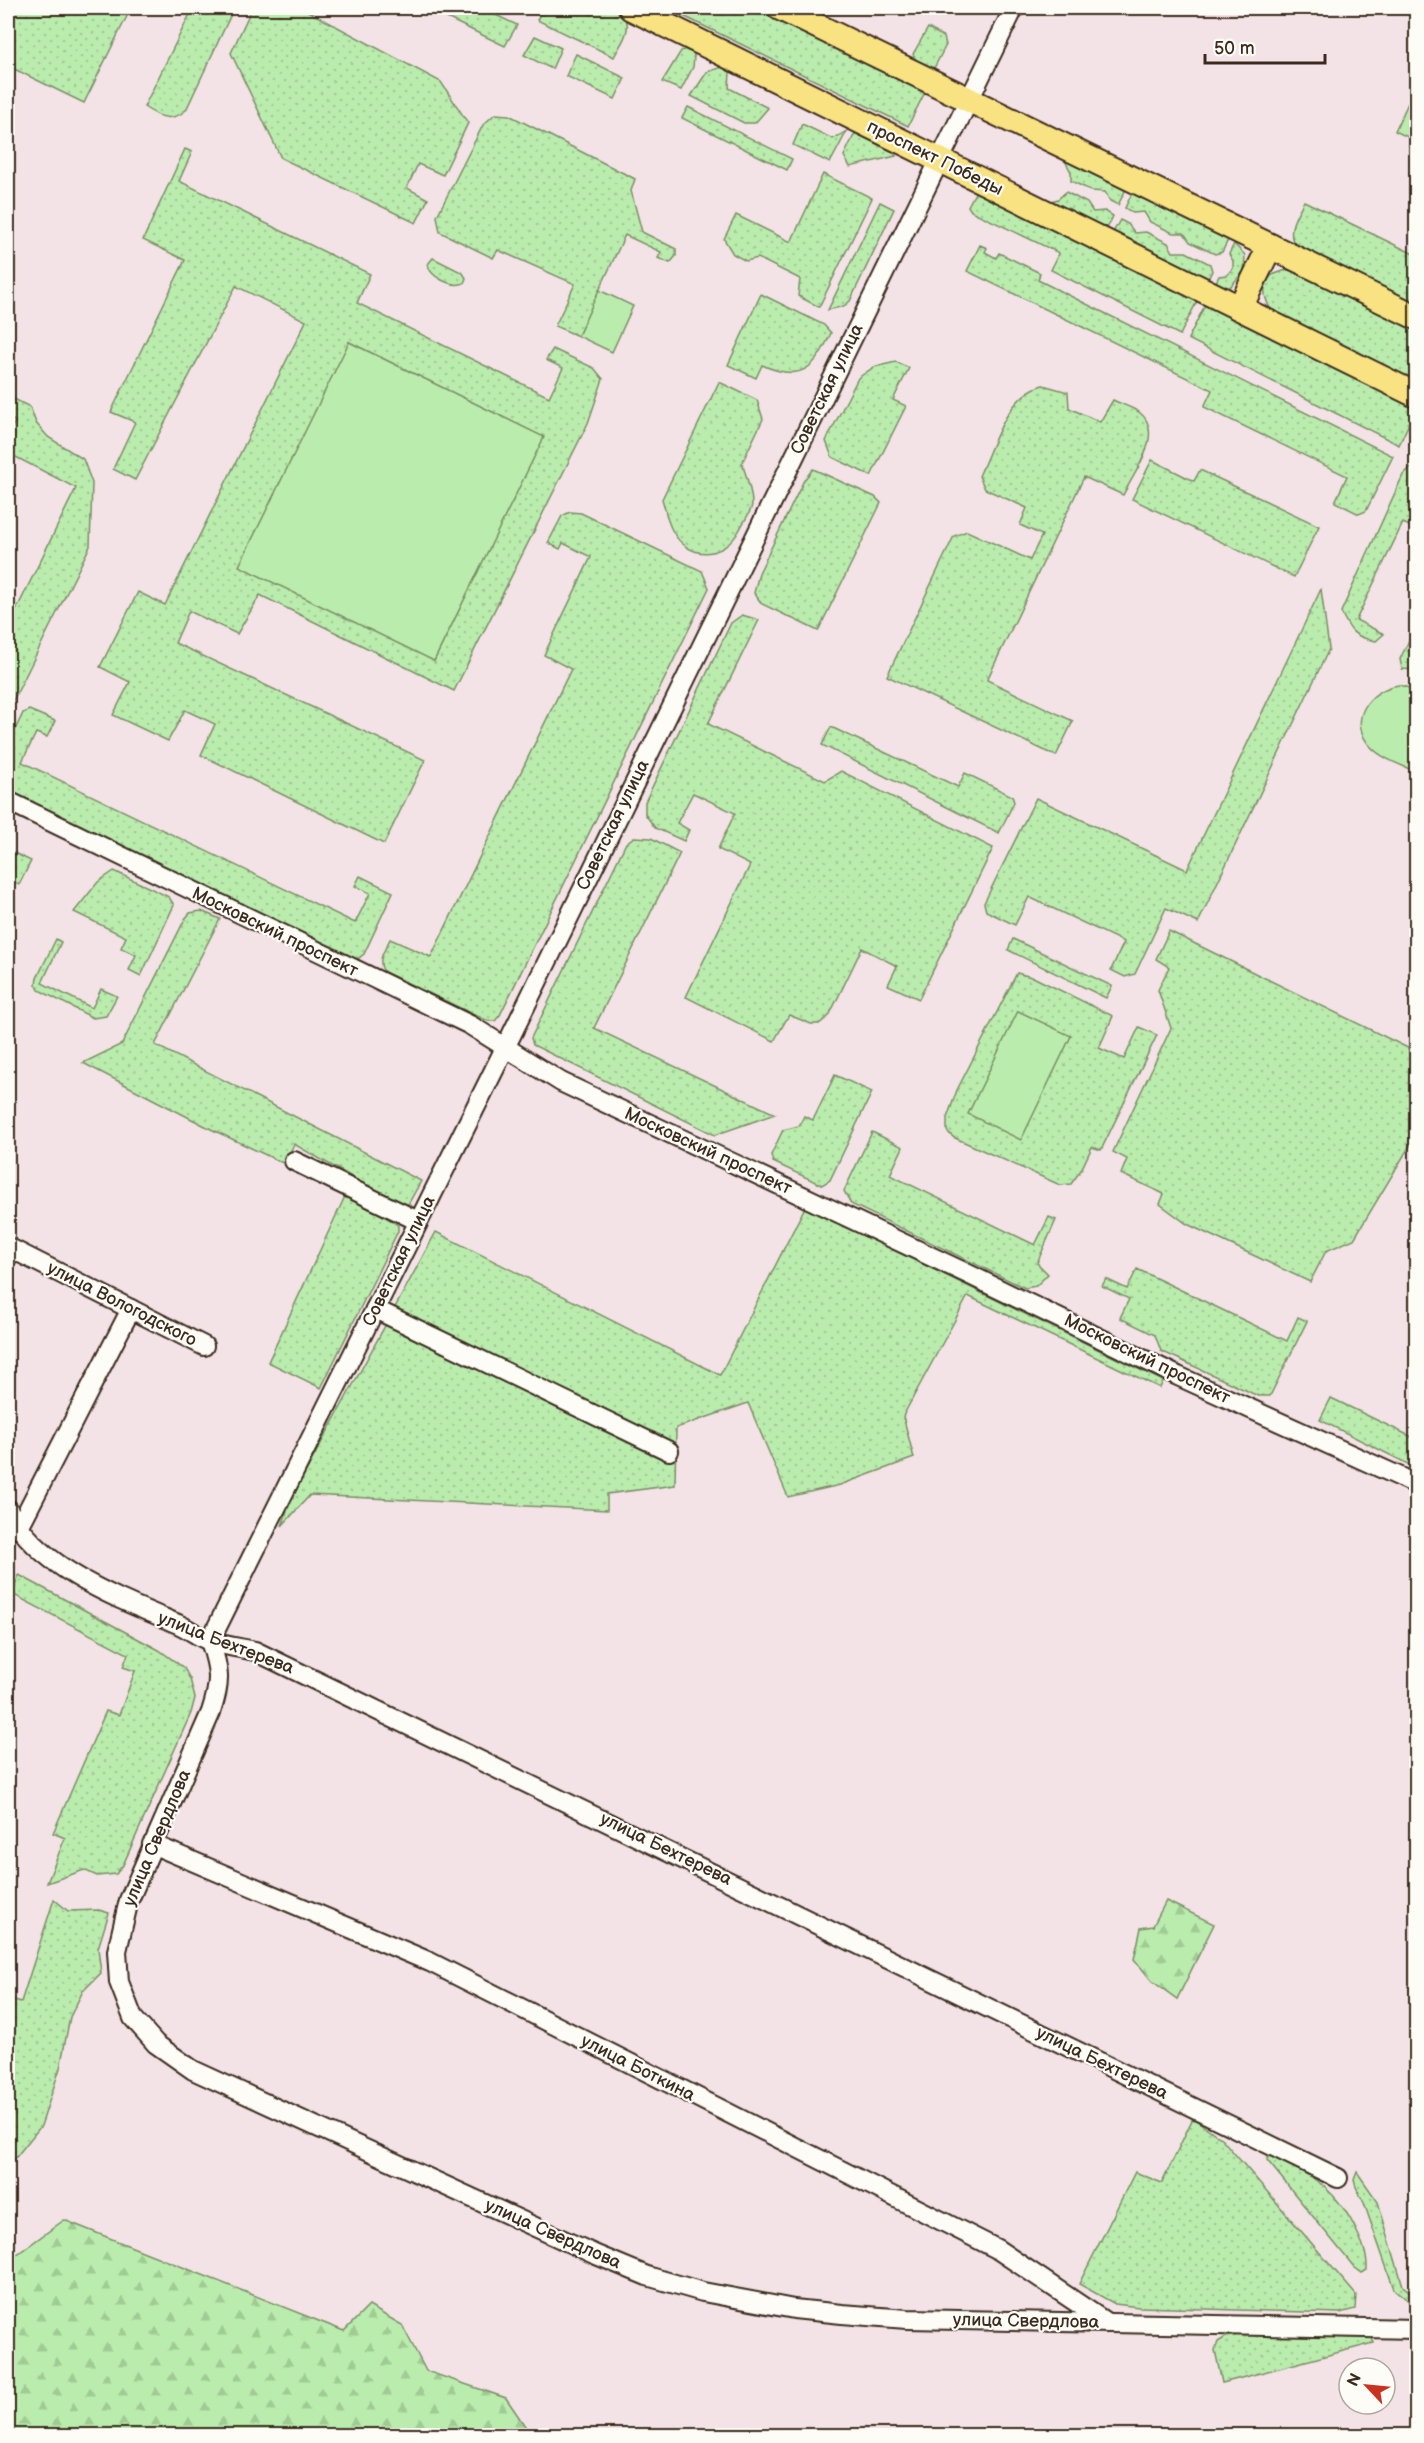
<svg xmlns="http://www.w3.org/2000/svg" width="1424" height="2443" viewBox="0 0 1424 2443" font-family="'Balsamiq Sans',sans-serif">
	<style>
		.grass { fill: url(#grass-dots); stroke: #7a8c66; stroke-width: 1.5; fill-rule: evenodd }
		.forest { fill: url(#forest-firs); stroke: #7a8c66; stroke-width: 1.5 }
		.park { fill: #baedad; stroke: #7a8c66; stroke-width: 1.5 }
		.lines { fill: none; stroke-linecap: round; stroke-linejoin: round }
		.minor-casing { stroke: #3b2a1e; stroke-width: 22 }
		.major-casing { stroke: #3b2a1e; stroke-width: 28 }
		.minor { stroke: #fdfcf7; stroke-width: 18 }
		.major { stroke: #f8e281; stroke-width: 24 }
		.labels { text-anchor: middle; dominant-baseline: central; stroke-width: 4.5; stroke-linejoin: round; paint-order: stroke }
		.street-label { font-size: 18px; fill: #3b2a1e; stroke: #fdfcf7 }
	</style>
	<defs>
		<pattern id="grass-dots" width="8" height="8" patternUnits="userSpaceOnUse" patternTransform="scale(1.5)"><rect width="8" height="8" fill="#baedad"/><path d="M2 2h.1M6 6h.1" fill="none" stroke="#a1cb94" stroke-width="1.8" stroke-linecap="round"/></pattern>
		<pattern id="forest-firs" width="22" height="20" patternUnits="userSpaceOnUse" patternTransform="scale(1.5)"><rect width="22" height="20" fill="#baedad"/><path d="M5 1l3.5 6h-7zM16 11l3.5 6h-7z" fill="#a1cb94"/></pattern>
	</defs>
	<rect width="100%" height="100%" fill="#f4e3e6"/>
	<filter id="ink" filterUnits="userSpaceOnUse"><feTurbulence type="fractalNoise" baseFrequency=".0167" numOctaves="2"/><feDisplacementMap in="SourceGraphic" scale="12" xChannelSelector="R" yChannelSelector="G"/><feConvolveMatrix kernelMatrix="1 2 1 2 8 2 1 2 1" color-interpolation-filters="sRGB"/></filter>
	<g filter="url(#ink)">
		<!-- grass -->
		<g class="grass">
			<path d="M 8,8 L 131,8 L 84,103 L 8,66 Z"/>
			<path d="M 193,8 L 234,8 L 186,110 C 171,123 159,117 144,107 Z"/>
			<path d="M 252,8 L 302,8 L 441,82 L 468,123 L 443,175 L 418,164 L 407,188 L 428,199 L 416,223 L 281,158 L 231,53 Z"/>
			<path d="M 426,8 L 481,8 L 517,25 L 505,46 Z"/>
			<path d="M 543,8 L 620,8 C 635,27 624,38 614,57 L 537,20 Z"/>
			<path d="M 667,8 L 757,8 L 926,90 L 908,126 Z"/>
			<path d="M 928,28 L 944,37 L 946,45 L 933,70 L 917,62 L 913,54 Z"/>
			<path d="M 535,36 L 561,48 L 552,69 L 524,55 Z"/>
			<path d="M 695,46 L 693,67 L 681,90 L 662,82 L 681,51 Z"/>
			<path d="M 576,54 L 625,78 L 615,99 L 566,76 Z"/>
			<path d="M 722,67 L 730,72 L 729,88 L 768,108 L 755,123 L 744,123 L 691,96 L 707,72 Z"/>
			<path d="M 688,107 L 792,159 L 787,170 L 682,118 Z"/>
			<path d="M 495,114 L 509,115 L 635,179 L 631,191 L 642,232 L 676,249 L 676,256 L 670,263 L 658,258 L 661,252 L 625,235 L 578,336 L 555,326 L 575,284 L 498,250 L 493,258 L 440,232 L 437,216 L 483,125 Z"/>
			<path d="M 802,124 L 833,139 L 847,131 L 830,163 L 793,145 Z"/>
			<path d="M 855,133 L 893,152 L 896,156 L 850,167 L 844,156 Z"/>
			<path d="M 185,149 L 192,152 L 179,181 L 370,274 L 357,303 L 549,397 L 563,368 L 546,360 L 553,349 L 594,368 L 603,379 L 588,423 L 454,691 L 260,595 L 237,634 L 189,611 L 175,643 L 425,760 L 384,844 L 201,755 L 215,724 L 185,710 L 168,741 L 113,715 L 130,682 L 100,667 L 138,592 L 165,605 L 306,321 L 236,286 L 135,480 L 113,469 L 135,422 L 111,412 L 185,260 L 143,240 ZM 349,342 L 543,437 L 434,661 Z"/>
			<path d="M 1064,159 L 1126,189 L 1118,205 L 1110,201 L 1105,192 L 1092,191 L 1071,181 L 1071,172 Z"/>
			<path d="M 823,174 L 872,198 L 819,307 L 798,296 L 800,279 L 758,258 L 746,261 L 733,254 L 724,239 L 736,215 L 791,242 Z"/>
			<path d="M 976,191 L 1197,301 L 1180,335 L 1051,270 L 1059,253 L 971,211 L 968,206 Z"/>
			<path d="M 1066,192 L 1087,203 L 1093,212 L 1105,211 L 1113,216 L 1105,233 L 1047,202 L 1058,199 Z"/>
			<path d="M 1132,193 L 1228,240 L 1222,252 L 1215,254 L 1190,242 L 1184,233 L 1173,233 L 1150,222 L 1144,212 L 1133,213 L 1125,208 Z"/>
			<path d="M 1304,201 L 1416,255 L 1416,308 L 1295,246 C 1286,230 1296,216 1304,201 Z"/>
			<path d="M 880,202 L 894,209 L 850,301 L 844,306 L 828,310 Z"/>
			<path d="M 1120,220 L 1128,224 L 1135,233 L 1146,232 L 1168,243 L 1173,252 L 1186,252 L 1210,264 L 1212,271 L 1206,283 L 1111,236 Z"/>
			<path d="M 1234,244 L 1245,255 L 1244,271 L 1230,287 L 1214,286 L 1219,276 L 1227,275 L 1233,268 L 1233,261 L 1229,254 Z"/>
			<path d="M 980,245 L 987,248 L 985,252 L 996,258 L 999,253 L 1040,273 L 1038,280 L 1393,456 L 1366,511 L 1359,514 L 1335,502 L 1347,476 L 1204,407 L 1212,390 L 967,271 Z"/>
			<path d="M 433,258 L 463,273 L 466,278 L 464,283 C 453,288 429,277 428,264 Z"/>
			<path d="M 1286,270 L 1295,271 L 1416,330 L 1416,388 L 1275,318 C 1267,303 1258,289 1272,275 Z"/>
			<path d="M 761,294 L 824,325 L 831,333 C 815,368 802,383 762,365 L 756,378 L 728,365 Z"/>
			<path d="M 1205,305 L 1404,403 L 1410,408 L 1411,419 L 1399,445 L 1188,339 Z"/>
			<path d="M 896,362 L 909,368 L 893,400 L 906,406 L 871,476 L 832,457 L 826,441 L 858,378 L 874,367 Z"/>
			<path d="M 719,382 L 757,400 L 763,419 L 742,463 C 746,476 752,490 752,504 C 752,511 744,521 740,529 C 724,560 688,561 672,530 C 667,521 665,508 662,499 Z"/>
			<path d="M 1043,385 L 1068,392 L 1069,408 L 1100,422 L 1113,400 C 1121,404 1131,407 1139,412 C 1166,432 1134,473 1123,495 L 1084,477 L 987,680 L 1073,721 L 1056,756 L 887,676 L 954,536 L 967,531 L 1030,560 L 1042,535 L 1020,525 L 1027,508 L 985,489 L 979,476 C 994,444 1007,395 1043,385 Z"/>
			<path d="M 8,396 L 30,407 L 36,423 L 48,437 L 83,459 L 92,483 L 90,546 L 8,711 L 8,627 L 76,488 L 8,453 L 8,437 L 15,421 L 8,418 Z"/>
			<path d="M 1152,460 L 1194,481 L 1200,470 L 1319,526 L 1294,577 L 1132,499 Z"/>
			<path d="M 1410,468 L 1416,469 L 1416,529 L 1403,523 L 1356,620 L 1384,634 L 1376,641 C 1353,637 1350,631 1341,612 L 1403,475 Z"/>
			<path d="M 813,469 L 875,497 L 881,503 L 818,631 L 762,604 L 754,593 L 759,573 L 804,480 Z"/>
			<path d="M 570,512 L 581,513 L 702,571 L 709,588 L 500,1015 L 495,1021 L 488,1021 L 384,972 C 376,960 385,950 390,939 L 431,957 L 571,669 L 544,655 L 591,557 L 563,543 L 560,549 L 548,543 L 562,516 Z"/>
			<path d="M 1321,589 L 1329,649 L 1198,923 L 1166,908 L 1135,974 L 1125,977 L 1111,970 L 1124,942 L 1029,897 L 1015,925 L 986,911 L 984,903 L 1036,798 L 1187,870 Z"/>
			<path d="M 742,615 L 759,620 L 708,724 L 825,781 L 841,771 L 993,848 L 919,999 L 888,985 L 897,966 L 862,948 L 829,1016 L 819,1024 L 811,1024 L 789,1015 L 774,1041 L 686,997 L 750,865 L 718,849 L 735,813 L 693,793 L 677,823 L 689,830 L 684,841 L 655,828 L 645,814 L 645,802 L 731,623 Z"/>
			<path d="M 1416,626 L 1416,670 L 1402,669 L 1400,659 Z"/>
			<path d="M 29,710 L 55,721 L 47,737 L 36,733 L 22,762 L 355,923 L 370,893 L 355,886 L 360,876 L 393,892 L 364,954 L 355,961 L 8,796 L 8,745 L 23,713 Z"/>
			<path d="M 831,727 L 958,787 L 965,773 L 1012,796 L 1014,802 L 999,833 L 822,745 Z"/>
			<path d="M 634,837 L 651,838 L 680,853 L 594,1028 L 775,1114 L 715,1135 L 533,1045 L 531,1038 L 626,843 Z"/>
			<path d="M 8,850 L 31,861 L 19,885 L 8,879 Z"/>
			<path d="M 114,871 L 169,897 L 174,905 L 141,976 L 129,970 L 136,955 L 121,948 L 126,937 L 74,912 L 98,882 Z"/>
			<path d="M 201,911 L 220,919 L 155,1045 L 421,1181 L 406,1208 L 294,1144 L 285,1164 L 213,1130 L 83,1063 L 122,1044 L 185,919 L 190,913 Z"/>
			<path d="M 1169,931 L 1416,1052 L 1415,1137 L 1354,1239 L 1326,1251 L 1310,1282 L 1187,1224 L 1160,1204 L 1164,1194 L 1121,1174 L 1127,1159 L 1113,1152 L 1171,1028 L 1158,990 L 1169,967 L 1156,959 Z"/>
			<path d="M 56,939 L 61,942 L 42,983 L 92,1008 L 101,989 L 117,996 L 106,1016 L 93,1018 L 39,990 L 36,984 L 37,978 Z"/>
			<path d="M 1013,939 L 1112,986 L 1106,998 L 1008,950 Z"/>
			<path d="M 1017,973 L 1035,978 L 1113,1016 L 1099,1048 L 1124,1059 L 1139,1027 L 1157,1035 L 1101,1150 L 1092,1147 L 1081,1170 L 1071,1184 L 1060,1185 L 953,1137 L 947,1131 L 947,1118 L 957,1090 Z"/>
			<path d="M 835,1075 L 872,1092 L 830,1180 L 822,1185 L 773,1162 L 771,1155 L 783,1130 L 799,1126 L 804,1116 L 813,1120 Z"/>
			<path d="M 872,1132 L 903,1147 L 890,1175 L 1035,1245 L 1049,1217 L 1056,1220 L 1037,1263 L 1048,1274 L 1036,1286 L 1025,1288 L 851,1204 L 844,1191 Z"/>
			<path d="M 347,1192 L 398,1225 L 398,1231 L 321,1388 L 268,1362 Z"/>
			<path d="M 805,1207 L 1159,1379 L 1163,1381 L 1160,1388 L 968,1296 L 903,1416 L 914,1458 L 840,1485 L 788,1497 L 748,1403 L 676,1428 L 675,1485 L 607,1494 L 607,1510 L 310,1495 L 282,1526 L 292,1497 L 436,1232 L 720,1375 Z"/>
			<path d="M 1137,1269 L 1287,1341 L 1298,1317 L 1307,1321 L 1270,1396 L 1258,1396 L 1161,1351 L 1155,1335 L 1120,1318 L 1129,1299 L 1102,1286 L 1106,1279 L 1127,1289 Z"/>
			<path d="M 1331,1398 L 1416,1439 L 1416,1468 L 1320,1420 Z"/>
			<path d="M 19,1575 L 159,1650 L 184,1668 L 190,1679 L 195,1698 L 191,1713 L 123,1865 L 116,1874 L 97,1876 L 84,1870 L 47,1883 L 65,1838 L 53,1833 L 106,1711 L 119,1715 L 135,1671 L 123,1667 L 128,1654 L 12,1594 Z"/>
			<path d="M 54,1899 L 68,1911 L 99,1910 L 109,1913 L 98,1948 L 101,1973 L 83,1991 L 70,2017 L 60,2068 L 41,2126 L 8,2167 L 8,1998 L 21,2002 Z"/>
			<path d="M 1193,2118 L 1222,2139 L 1356,2295 L 1355,2309 L 1340,2313 L 1139,2307 L 1115,2304 L 1079,2284 L 1135,2172 L 1162,2183 Z"/>
			<path d="M 1269,2154 C 1311,2173 1339,2191 1358,2234 C 1364,2246 1368,2257 1367,2270 L 1362,2273 L 1354,2267 L 1267,2160 Z"/>
			<path d="M 1357,2172 L 1378,2202 L 1403,2286 L 1416,2297 L 1416,2307 L 1394,2289 L 1364,2203 L 1356,2187 L 1354,2180 Z"/>
			<path d="M 1238,2335 L 1372,2338 L 1374,2343 L 1222,2383 L 1215,2350 L 1218,2342 L 1226,2337 Z"/>
		</g>
		<!-- forest -->
		<g class="forest">
			<path d="M 1166,1901 L 1214,1924 L 1177,1999 L 1152,1981 L 1134,1959 L 1141,1928 L 1153,1926 Z"/>
			<path d="M 64,2220 L 344,2331 L 369,2306 L 402,2325 L 426,2371 L 506,2398 L 527,2429 L 540,2435 L 8,2435 L 8,2261 Z"/>
		</g>
		<!-- park -->
		<g class="park">
			<path d="M 1416,86 L 1416,141 L 1395,131 Z"/>
			<path d="M 599,290 L 633,306 L 612,352 L 578,336 Z"/>
			<path d="M 349,342 L 544,437 L 434,661 L 239,566 Z"/>
			<path d="M 1399,685 L 1416,690 L 1416,772 C 1402,765 1382,759 1371,747 C 1346,721 1369,689 1399,685 Z"/>
			<path d="M 1018,1011 L 1071,1036 L 1021,1140 L 968,1114 Z"/>
		</g>
		<g class="lines">
			<defs>
				<g id="minor">
					<path d="M 8,801 L 470,1025 L 561,1082 L 966,1273 L 1178,1376 L 1416,1484"/>
					<path d="M 294,1161 L 418,1221"/>
					<path d="M 8,1247 L 204,1346"/>
					<path d="M 375,1309 L 669,1451"/>
					<path d="M 8,1509 C 38,1569 119,1599 178,1624 C 189,1629 199,1637 210,1641 C 225,1646 241,1648 255,1651 L 1338,2178"/>
					<path d="M 18,1529 L 131,1309"/>
					<path d="M 210,1641 L 505,1048 L 1014,8"/>
					<path d="M 210,1641 C 220,1671 221,1682 211,1712 L 129,1900 L 117,1951 L 119,1982 L 133,2018 L 156,2044 L 193,2070 L 594,2254 L 647,2276 L 703,2292 L 794,2309 L 842,2314 L 907,2319 L 1416,2329"/>
					<path d="M 152,1844 L 430,1962 L 997,2249 L 1107,2323"/>
				</g>
				<g id="major">
					<path d="M 631,8 L 1416,395"/>
					<path d="M 780,8 L 1416,317"/>
					<path d="M 1240,308 L 1270,246"/>
				</g>
			</defs>
			<!-- minor casing -->
			<use href="#minor" class="minor-casing"/>
			<!-- major casing -->
			<use href="#major" class="major-casing"/>
			<!-- minor -->
			<use href="#minor" class="minor"/>
			<!-- major -->
			<use href="#major" class="major"/>
		</g>
	</g>
	<g class="labels">
		<!-- street labels -->
		<g class="street-label">
			<text transform="translate(935 158) rotate(26)">проспект Победы</text>
			<text transform="translate(827 389) rotate(-64)">Советская улица</text>
			<text transform="translate(613 825) rotate(-64)">Советская улица</text>
			<text transform="translate(275 932) rotate(26)">Московский проспект</text>
			<text transform="translate(708 1151) rotate(25)">Московский проспект</text>
			<text transform="translate(399 1261) rotate(-64)">Советская улица</text>
			<text transform="translate(122 1304) rotate(27)">улица Вологодского</text>
			<text transform="translate(1147 1359) rotate(26)">Московский проспект</text>
			<text transform="translate(226 1643) rotate(21)">улица Бехтерева</text>
			<text transform="translate(157 1838) rotate(-67)">улица Свердлова</text>
			<text transform="translate(666 1849) rotate(26)">улица Бехтерева</text>
			<text transform="translate(1102 2063) rotate(26)">улица Бехтерева</text>
			<text transform="translate(638 2068) rotate(27)">улица Боткина</text>
			<text transform="translate(553 2234) rotate(24)">улица Свердлова</text>
			<text transform="translate(1026 2321) rotate(1)">улица Свердлова</text>
		</g>
	</g>
	<!-- margin -->
	<rect width="1424" height="2443" fill="none" stroke="#fdfcf7" stroke-width="30"/>
	<rect x="15" y="15" width="1394" height="2413" fill="none" stroke="#3b2a1e" stroke-width="2" filter="url(#ink)"/>
	<!-- north arrow -->
	<g transform="translate(1367 2386) rotate(296)"><circle r="28" fill="#fdfcf7" stroke="#afa8a0" stroke-width="1.5"/>
	<path d="M0-4.5L10 22L0 15L-10 22Z" fill="#c8321e"/>
	<text y="-9" font-size="16" font-weight="bold" text-anchor="middle" fill="#3b2a1e">N</text>
	</g>
	<!-- scale -->
	<path d="M1205 54v9h120v-9" fill="none" stroke="#3b2a1e" stroke-width="3"/>
	<text x="1214" y="54" font-size="18" fill="#3b2a1e" stroke="#fdfcf7" stroke-width="4.5" paint-order="stroke">50 m</text>
</svg>
